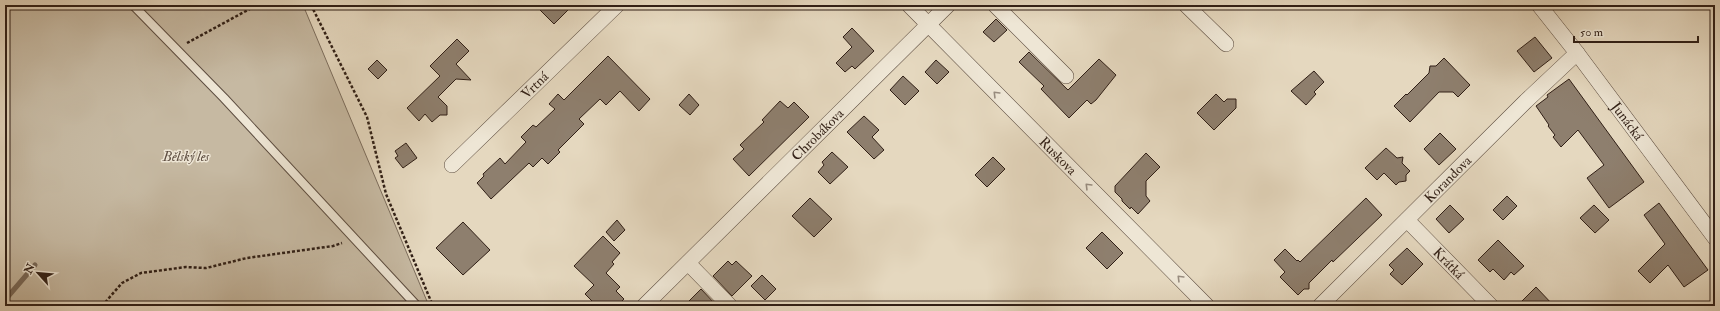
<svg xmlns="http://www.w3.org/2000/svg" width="1720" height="311" viewBox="0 0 1720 311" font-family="'IM FELL Double Pica',serif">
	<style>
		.green { fill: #c6b9a2; stroke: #7b6c5c }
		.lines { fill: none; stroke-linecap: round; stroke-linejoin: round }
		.stream { stroke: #776859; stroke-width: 5 }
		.building { fill: #8e7f6e; stroke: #301f16 }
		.service-casing { stroke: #5d4d40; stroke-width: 10 }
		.minor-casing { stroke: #5d4d40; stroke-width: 16 }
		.path { stroke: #301f16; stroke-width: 2.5; stroke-dasharray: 3 2; stroke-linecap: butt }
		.service { stroke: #eee6d5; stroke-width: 8 }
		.minor { stroke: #eee6d5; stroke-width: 15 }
		.oneway { stroke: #988c7f }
		.labels { text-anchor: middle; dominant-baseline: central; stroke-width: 3; stroke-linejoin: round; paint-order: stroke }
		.street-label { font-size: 14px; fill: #301f16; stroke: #eee6d5 }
		.park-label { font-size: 14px; font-style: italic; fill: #5d4d40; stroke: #eee6d5 }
	</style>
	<rect width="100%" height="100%" fill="#e5d8bf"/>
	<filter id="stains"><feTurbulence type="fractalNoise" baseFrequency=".005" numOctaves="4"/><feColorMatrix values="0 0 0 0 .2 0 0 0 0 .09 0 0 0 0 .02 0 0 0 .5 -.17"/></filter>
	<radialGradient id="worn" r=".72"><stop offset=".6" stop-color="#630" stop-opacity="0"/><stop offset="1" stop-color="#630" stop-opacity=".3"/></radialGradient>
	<!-- green -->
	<path class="green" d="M 5,5 L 303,5 L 429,306 L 5,306 Z"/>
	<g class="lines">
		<!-- stream -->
		<path class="stream" d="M 5,300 L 35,265"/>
	</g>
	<!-- building -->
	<g class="building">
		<path d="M 535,5 L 573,5 L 554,24 Z"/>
		<path d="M 996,19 L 1007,30 L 994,42 L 983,32 Z"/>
		<path d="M 852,28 L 874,51 L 855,69 L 852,66 L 845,72 L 836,63 L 852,47 L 843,37 Z"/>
		<path d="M 1535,37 L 1552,58 L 1534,72 L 1517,51 Z"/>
		<path d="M 457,39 L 469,51 L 456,64 L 471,80 L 456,79 L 438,97 L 447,106 L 447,115 L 440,115 L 432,122 L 425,114 L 419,121 L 407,108 L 440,76 L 430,66 Z"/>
		<path d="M 1029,52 L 1068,90 L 1099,59 L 1116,75 L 1096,100 L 1091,104 L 1087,100 L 1069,118 L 1041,89 L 1044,86 L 1019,62 Z"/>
		<path d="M 608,56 L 650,99 L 639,111 L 620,91 L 606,105 L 600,99 L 579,119 L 584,124 L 558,150 L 560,152 L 548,164 L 542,158 L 533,167 L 529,163 L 491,199 L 477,183 L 484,176 L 483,174 L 500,158 L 505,164 L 526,142 L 521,137 L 533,125 L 536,127 L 555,109 L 549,104 L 558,94 L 564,100 Z"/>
		<path d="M 1444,58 L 1470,85 L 1458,97 L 1453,92 L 1439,92 L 1410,122 L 1394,106 L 1406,94 L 1407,95 L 1429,73 L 1430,66 L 1436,66 Z"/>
		<path d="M 377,60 L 387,70 L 378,79 L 368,69 Z"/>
		<path d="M 936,60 L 949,72 L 937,84 L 925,72 Z"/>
		<path d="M 1314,71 L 1324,82 L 1314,92 L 1316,94 L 1306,105 L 1291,91 Z"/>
		<path d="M 903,76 L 919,91 L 905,105 L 890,90 Z"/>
		<path d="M 1569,79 L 1644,182 L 1609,208 L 1587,178 L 1604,165 L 1578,130 L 1561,147 L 1553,137 L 1555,135 L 1548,126 L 1549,125 L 1536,106 L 1548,97 L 1547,95 Z"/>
		<path d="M 689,94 L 699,105 L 690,115 L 679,105 Z"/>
		<path d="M 1216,94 L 1224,102 L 1227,99 L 1236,99 L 1236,108 L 1214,130 L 1197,113 Z"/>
		<path d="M 780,101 L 788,108 L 794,102 L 809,117 L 749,176 L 733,159 L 744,149 L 740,145 L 764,122 L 762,120 Z"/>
		<path d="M 864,116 L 879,130 L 872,137 L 884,150 L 874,159 L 847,132 Z"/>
		<path d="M 1440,133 L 1456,149 L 1439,165 L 1424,149 Z"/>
		<path d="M 406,143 L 417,158 L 403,168 L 395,158 L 398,156 L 395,151 Z"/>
		<path d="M 1386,148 L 1397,158 L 1403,157 L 1402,163 L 1410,171 L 1406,175 L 1406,181 L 1399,182 L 1396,185 L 1384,173 L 1377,180 L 1365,168 Z"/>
		<path d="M 832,152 L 848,167 L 830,184 L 818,172 L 824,165 L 822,162 Z"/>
		<path d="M 1146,153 L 1160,167 L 1146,181 L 1146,196 L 1150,201 L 1138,214 L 1131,207 L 1130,209 L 1122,201 L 1122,199 L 1115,192 L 1115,186 Z"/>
		<path d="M 993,157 L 1005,169 L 987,187 L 975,175 Z"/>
		<path d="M 1507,196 L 1517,206 L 1503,220 L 1493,210 Z"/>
		<path d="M 810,198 L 832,219 L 814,237 L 792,216 Z"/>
		<path d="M 1366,198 L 1382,215 L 1333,262 L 1332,260 L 1309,283 L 1309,289 L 1304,289 L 1298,295 L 1280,277 L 1285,272 L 1274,260 L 1285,249 L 1297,261 L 1298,260 L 1300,262 Z"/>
		<path d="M 1659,203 L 1708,270 L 1684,287 L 1668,265 L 1650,283 L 1638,271 L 1665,244 L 1644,215 Z"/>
		<path d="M 1450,205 L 1464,219 L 1449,233 L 1436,219 Z"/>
		<path d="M 1594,205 L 1609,220 L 1595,233 L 1580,218 Z"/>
		<path d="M 617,220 L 625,230 L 614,241 L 606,232 Z"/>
		<path d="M 463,222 L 490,250 L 463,275 L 436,248 Z"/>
		<path d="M 1102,232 L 1123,253 L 1107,269 L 1086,248 Z"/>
		<path d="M 603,236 L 620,253 L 612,262 L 614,264 L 606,273 L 620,287 L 616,291 L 624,299 L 617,306 L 597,306 L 585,294 L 594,285 L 574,266 Z"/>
		<path d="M 1498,240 L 1524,266 L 1514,275 L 1511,272 L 1504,280 L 1493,269 L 1490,272 L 1478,260 Z"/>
		<path d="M 1407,248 L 1423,264 L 1402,285 L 1390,274 L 1394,270 L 1389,265 Z"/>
		<path d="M 728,261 L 732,265 L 736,261 L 752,276 L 732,296 L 713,276 Z"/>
		<path d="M 762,275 L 776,289 L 765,300 L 751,286 Z"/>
		<path d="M 1536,287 L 1554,306 L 1517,306 Z"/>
		<path d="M 701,289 L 717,306 L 684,306 Z"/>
	</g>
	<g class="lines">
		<defs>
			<path id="service" d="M 133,5 L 224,98 L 417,306"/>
			<g id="minor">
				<path id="s1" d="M 909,5 L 1207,306"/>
				<path d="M 995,5 L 1066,76"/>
				<path d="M 1186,5 L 1226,44"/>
				<path id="s2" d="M 1539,5 L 1577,53 L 1715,238"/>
				<path id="s3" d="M 452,165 L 617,5"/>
				<path id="s4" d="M 1407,220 L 1491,306"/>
				<path d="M 688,263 L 730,306"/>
				<path id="s5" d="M 644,306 L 948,5"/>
				<path id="s6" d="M 1320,306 L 1526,101 L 1577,53"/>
			</g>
		</defs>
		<!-- service casing -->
		<use href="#service" class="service-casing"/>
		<!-- minor casing -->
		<use href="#minor" class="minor-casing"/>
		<!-- path -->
		<g class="path">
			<path d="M 311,5 L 367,117 L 386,194 L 433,306"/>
			<path d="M 187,43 L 257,5"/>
			<path d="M 102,306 L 122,283 L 141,273 L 186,267 L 206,268 L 247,258 L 333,246 L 342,243"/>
		</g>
		<!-- service -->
		<use href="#service" class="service"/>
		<!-- minor -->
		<use href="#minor" class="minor"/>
	</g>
	<!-- one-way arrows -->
	<defs><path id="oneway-chevron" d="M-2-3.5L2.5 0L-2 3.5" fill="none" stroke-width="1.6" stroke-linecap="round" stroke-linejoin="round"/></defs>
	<g class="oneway">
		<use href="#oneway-chevron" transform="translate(996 94) rotate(-135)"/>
		<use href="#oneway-chevron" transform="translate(1088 186) rotate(-135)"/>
		<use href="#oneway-chevron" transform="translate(1180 278) rotate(-135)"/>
	</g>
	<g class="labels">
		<!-- street labels -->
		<g class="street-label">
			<text stroke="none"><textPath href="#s3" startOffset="115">Vrtná</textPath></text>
			<text stroke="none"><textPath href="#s2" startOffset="146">Junácká</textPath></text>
			<text stroke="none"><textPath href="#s5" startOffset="244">Chrobákova</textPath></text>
			<text stroke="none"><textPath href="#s1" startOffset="212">Ruskova</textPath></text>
			<text stroke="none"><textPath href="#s6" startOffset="180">Korandova</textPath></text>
			<text stroke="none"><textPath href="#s4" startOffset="60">Krátká</textPath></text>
		</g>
		<!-- park labels -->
		<g class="park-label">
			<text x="186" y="156">Bělský les</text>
		</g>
	</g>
	<!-- margin -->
	<rect width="1720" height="311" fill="none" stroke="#e5d8bf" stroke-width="20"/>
	<rect x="6" y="6" width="1708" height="299" fill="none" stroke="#301f16" stroke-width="2"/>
	<rect x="10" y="10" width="1700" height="291" fill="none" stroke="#301f16"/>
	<!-- north arrow -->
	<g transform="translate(38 273) rotate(297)" stroke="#eee6d5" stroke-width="3" paint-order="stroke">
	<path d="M0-3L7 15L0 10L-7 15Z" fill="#301f16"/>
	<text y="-6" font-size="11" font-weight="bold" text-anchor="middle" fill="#301f16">N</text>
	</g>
	<!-- scale -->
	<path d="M1574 36v6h124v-6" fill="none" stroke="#301f16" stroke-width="2"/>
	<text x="1580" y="36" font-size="12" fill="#301f16" stroke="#eee6d5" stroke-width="3" paint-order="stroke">50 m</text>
	<rect width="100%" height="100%" filter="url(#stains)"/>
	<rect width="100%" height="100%" fill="url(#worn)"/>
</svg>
